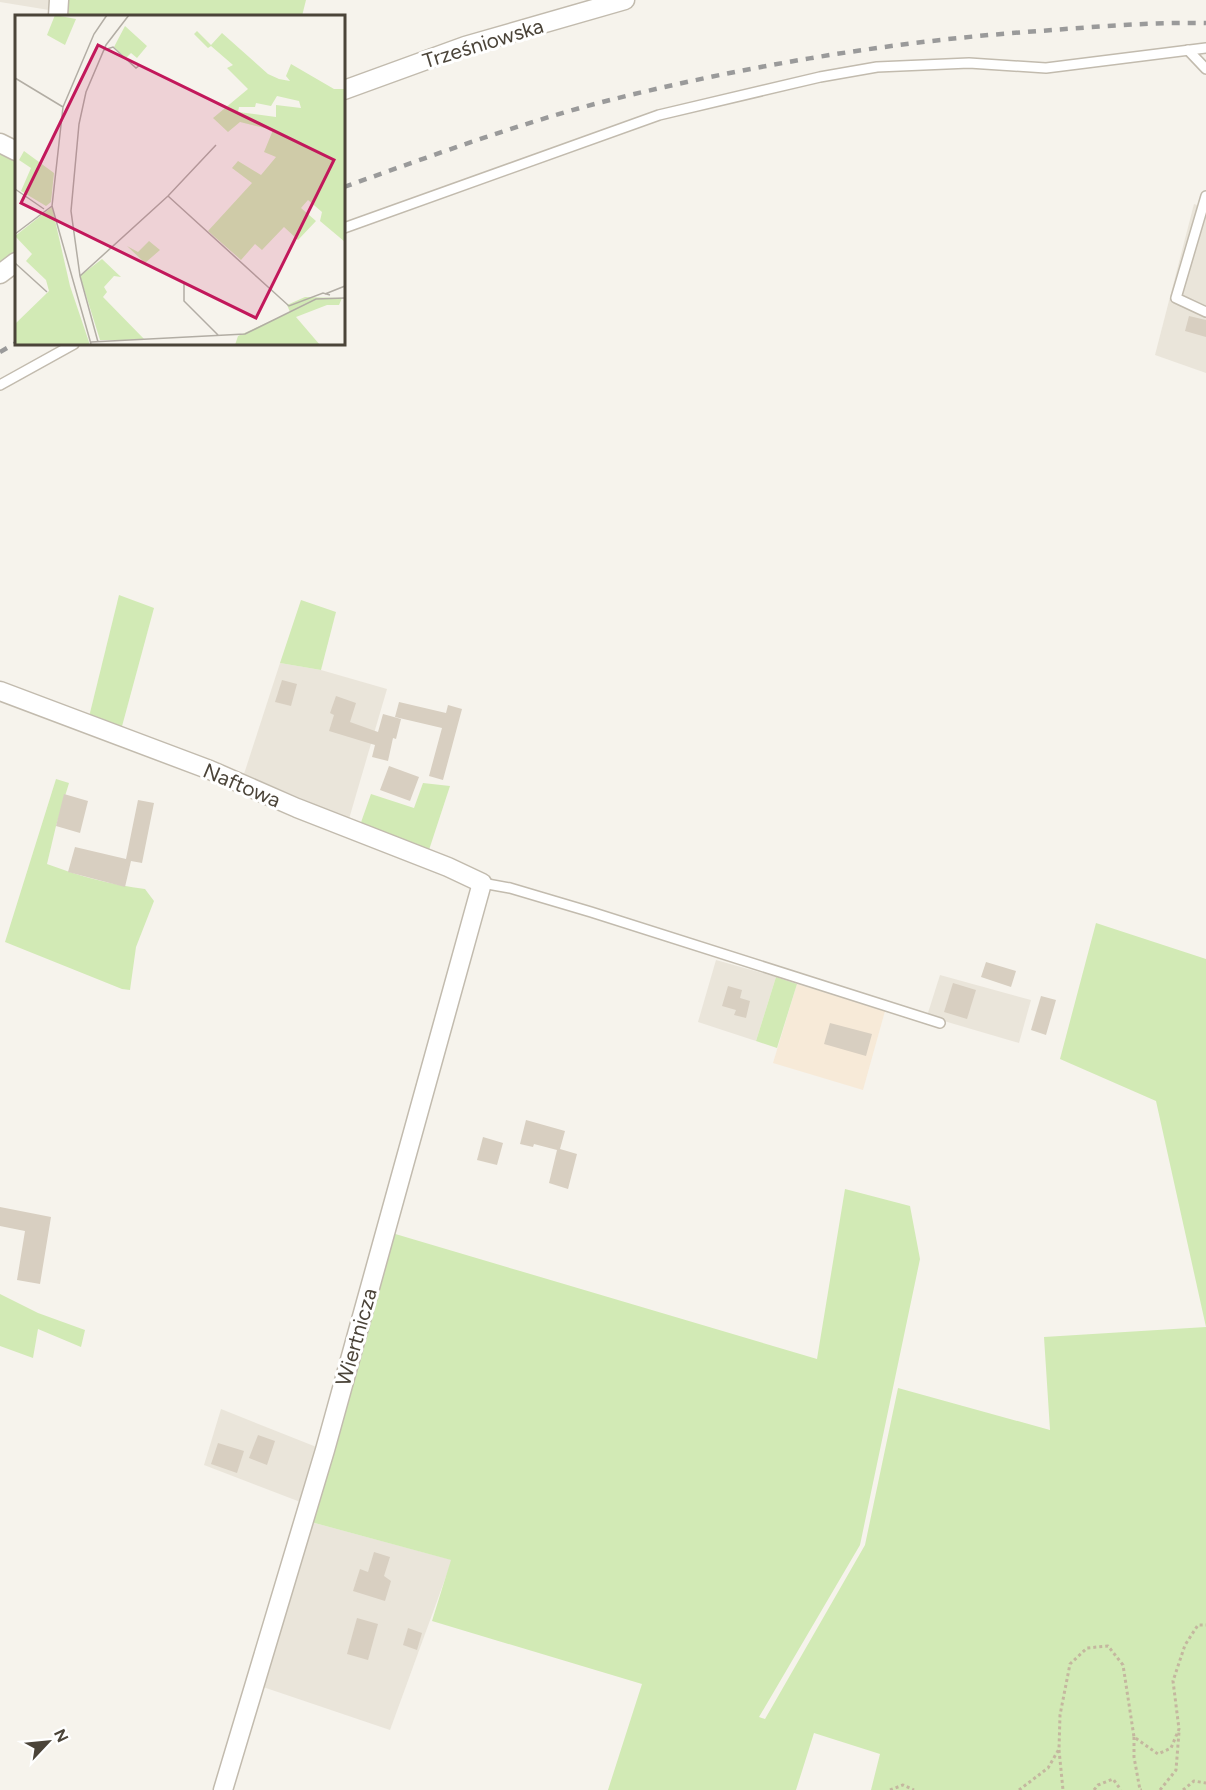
<svg xmlns="http://www.w3.org/2000/svg" width="1206" height="1790" viewBox="0 0 1206 1790" font-family="Figtree,sans-serif">
	<style>
		.residential { fill: #eae5da }
		.commercial { fill: #f7ead8 }
		.green { fill: #d2eab5 }
		.building { fill: #d8cfc1 }
		.lines { fill: none; stroke-linecap: round; stroke-linejoin: round }
		.service-casing { stroke: #c2bbae; stroke-width: 12 }
		.minor-casing { stroke: #c2bbae; stroke-width: 21 }
		.path { stroke: #c4b79f; stroke-width: 3; stroke-dasharray: 3 3; stroke-linecap: butt }
		.service { stroke: #fff; stroke-width: 9 }
		.minor { stroke: #fff; stroke-width: 18 }
		.rail { stroke: #9a9a9a; stroke-width: 4.5; stroke-dasharray: 8 8; stroke-linecap: butt }
		.labels { text-anchor: middle; dominant-baseline: central; stroke-width: 6; stroke-linejoin: round; paint-order: stroke }
		.street-label { font-size: 21px; fill: #4b4439; stroke: #fff }
		.inset-road { fill: none; stroke: #b2ada4; stroke-width: 1.5 }
		.view { fill: #c2185b; fill-opacity: 0.15; stroke: #c2185b; stroke-width: 3 }
		.inset-edge { fill: none; stroke: #4b4439; stroke-width: 3 }
	</style>
	<rect width="100%" height="100%" fill="#f6f3ec"/>
	<!-- residential -->
	<g class="residential">
		<path d="M 0,0 L 50,0 L 49,10 L 0,2 Z"/>
		<path d="M 1194,204 L 1206,208 L 1206,373 L 1155,355 Z"/>
		<path d="M 280,663 L 321,670 L 387,689 L 349,819 L 244,774 Z"/>
		<path d="M 716,960 L 776,977 L 756,1041 L 698,1022 Z"/>
		<path d="M 940,975 L 1031,1000 L 1019,1043 L 927,1016 Z"/>
		<path d="M 221,1409 L 319,1448 L 303,1503 L 204,1465 Z"/>
		<path d="M 311,1522 L 452,1560 L 390,1730 L 263,1687 Z"/>
	</g>
	<!-- commercial -->
	<path class="commercial" d="M 797,984 L 885,1011 L 863,1090 L 773,1063 Z"/>
	<!-- green -->
	<g class="green">
		<path d="M 68,0 L 306,0 L 302,16 L 66,16 Z"/>
		<path d="M 0,153 L 16,161 L 16,255 L 0,268 Z"/>
		<path d="M 119,595 L 154,608 L 121,730 L 88,721 Z"/>
		<path d="M 301,600 L 336,612 L 321,670 L 280,663 Z"/>
		<path d="M 56,779 L 69,783 L 56,826 L 47,864 C 79,876 112,885 145,889 L 154,901 L 136,947 L 130,990 L 122,989 L 5,942 Z"/>
		<path d="M 423,783 L 450,786 L 428,853 L 359,828 L 371,794 L 414,808 Z"/>
		<path d="M 1096,923 L 1206,959 L 1206,1790 L 871,1790 L 880,1754 L 814,1733 L 796,1790 L 608,1790 L 642,1684 L 432,1621 L 451,1560 L 311,1522 L 392,1233 L 817,1359 L 845,1189 L 910,1206 L 920,1259 L 860,1545 L 759,1717 L 765,1719 L 865,1545 L 898,1388 L 1050,1430 L 1044,1337 L 1206,1327 L 1156,1101 L 1060,1059 Z"/>
		<path d="M 776,977 L 797,984 L 777,1048 L 756,1041 Z"/>
		<path d="M 0,1294 L 38,1313 L 85,1330 L 81,1347 L 38,1329 L 33,1358 L 0,1346 Z"/>
	</g>
	<!-- building -->
	<g class="building">
		<path d="M 1189,316 L 1206,320 L 1206,337 L 1185,331 Z"/>
		<path d="M 282,680 L 297,684 L 291,706 L 275,702 Z"/>
		<path d="M 336,696 L 356,703 L 350,722 L 378,732 L 383,714 L 401,719 L 396,739 L 393,738 L 388,761 L 372,757 L 375,745 L 329,731 L 334,715 L 330,713 Z"/>
		<path d="M 399,702 L 446,713 L 448,705 L 462,709 L 443,780 L 429,776 L 442,728 L 395,717 Z"/>
		<path d="M 389,766 L 419,777 L 410,801 L 380,790 Z"/>
		<path d="M 64,794 L 88,801 L 80,833 L 56,826 Z"/>
		<path d="M 138,800 L 154,803 L 142,863 L 131,861 L 125,887 L 68,872 L 75,847 L 126,859 Z"/>
		<path d="M 986,962 L 1016,971 L 1011,987 L 981,977 Z"/>
		<path d="M 953,983 L 976,990 L 967,1019 L 944,1012 Z"/>
		<path d="M 728,986 L 742,990 L 740,998 L 750,1001 L 746,1018 L 734,1015 L 736,1010 L 722,1006 Z"/>
		<path d="M 1041,996 L 1056,1000 L 1046,1035 L 1031,1030 Z"/>
		<path d="M 830,1023 L 872,1034 L 866,1056 L 824,1044 Z"/>
		<path d="M 526,1120 L 565,1131 L 560,1149 L 577,1154 L 568,1189 L 549,1183 L 557,1150 L 534,1144 L 533,1147 L 520,1144 Z"/>
		<path d="M 483,1137 L 503,1143 L 497,1165 L 477,1160 Z"/>
		<path d="M 0,1207 L 51,1217 L 40,1284 L 17,1280 L 25,1231 L 0,1226 Z"/>
		<path d="M 258,1435 L 275,1441 L 267,1465 L 249,1458 Z"/>
		<path d="M 218,1443 L 244,1451 L 237,1473 L 211,1464 Z"/>
		<path d="M 374,1552 L 390,1557 L 384,1576 L 391,1581 L 385,1601 L 353,1591 L 360,1569 L 368,1572 Z"/>
		<path d="M 357,1618 L 378,1624 L 368,1660 L 347,1654 Z"/>
		<path d="M 408,1628 L 422,1633 L 417,1650 L 403,1645 Z"/>
	</g>
	<g class="lines">
		<defs>
			<g id="service">
				<path d="M 1188,50 L 1206,69"/>
				<path d="M 1206,196 L 1176,298 L 1206,312"/>
				<path d="M 344,228 L 659,115 L 820,77 L 877,67 L 969,63 L 1046,68 L 1206,48"/>
				<path d="M 0,385 L 74,344"/>
				<path d="M 482,883 L 510,888 L 591,912 L 940,1023"/>
			</g>
			<g id="minor">
				<path d="M 58,16 L 59,0"/>
				<path d="M 344,90 L 465,46 L 625,0"/>
				<path d="M 0,143 L 16,151"/>
				<path d="M 0,274 L 16,262"/>
				<path d="M 0,691 L 210,770 L 297,808 L 448,867 L 482,883 L 325,1450 L 223,1790"/>
			</g>
		</defs>
		<!-- service casing -->
		<use href="#service" class="service-casing"/>
		<!-- minor casing -->
		<use href="#minor" class="minor-casing"/>
		<!-- path -->
		<g class="path">
			<path d="M 1134,1737 L 1134,1757 L 1140,1790 L 1142,1790"/>
			<path d="M 1059,1750 L 1063,1790"/>
			<path d="M 890,1790 L 903,1785 L 914,1790"/>
			<path d="M 1019,1790 L 1048,1768 L 1059,1749 L 1060,1715 L 1070,1664 L 1087,1648 L 1108,1646 L 1123,1665 L 1134,1737 L 1158,1754 L 1171,1748 L 1179,1729 L 1173,1681 L 1185,1645 L 1198,1625 L 1206,1625"/>
			<path d="M 1094,1790 L 1098,1785 L 1113,1779 L 1121,1790"/>
			<path d="M 1160,1790 L 1176,1770 L 1179,1732"/>
			<path d="M 1183,1790 L 1194,1781 L 1206,1783"/>
		</g>
		<!-- service -->
		<use href="#service" class="service"/>
		<!-- minor -->
		<use href="#minor" class="minor"/>
		<!-- rail -->
		<g class="rail">
			<path d="M 344,187 C 431,156 520,123 610,100 C 750,65 895,41 1039,31 C 1094,27 1150,22 1206,23"/>
			<path d="M 0,352 L 16,343"/>
		</g>
	</g>
	<g class="labels">
		<!-- street labels -->
		<g class="street-label">
			<text transform="translate(483 43) rotate(-17)">Trześniowska</text>
			<text transform="translate(242 785) rotate(23)">Naftowa</text>
			<text transform="translate(356 1337) rotate(-74)">Wiertnicza</text>
		</g>
	</g>
	<!-- overview -->
	<g transform="translate(15 15)">
		<rect width="330" height="330" fill="#f6f3ec"/>
		<path d="M 40,0 L 61,4 L 50,30 L 32,20 ZM 110,11 L 132,31 L 122,43 L 116,38 L 111,43 L 99,32 ZM 182,16 L 196,30 L 207,18 L 253,59 L 264,64 L 275,66 L 271,61 L 276,49 L 319,74 L 330,74 L 330,227 L 305,206 L 307,197 L 293,185 L 286,193 L 301,206 L 283,225 L 269,212 L 247,235 L 240,229 L 226,245 L 193,216 L 237,168 L 217,153 L 223,146 L 246,160 L 261,142 L 249,137 L 258,115 L 225,107 L 213,117 L 198,103 L 233,74 L 212,53 L 218,50 L 196,31 L 193,33 L 179,19 ZM 262,81 L 284,86 L 286,93 L 261,90 L 261,102 L 223,97 L 224,92 L 240,92 L 241,88 L 256,91 ZM 9,136 L 39,158 L 36,187 L 31,191 L 6,176 L 16,153 L 4,145 ZM 37,192 L 55,271 L 75,330 L 0,330 L 0,309 L 34,276 L 31,265 L 11,246 L 17,239 L 0,221 ZM 134,226 L 145,235 L 130,248 L 112,231 L 123,237 ZM 87,244 L 106,262 L 99,261 L 89,272 L 92,277 L 88,282 L 130,325 L 85,325 L 65,261 ZM 290,282 L 327,283 L 324,290 L 312,290 L 281,302 L 305,330 L 220,330 L 223,321 L 275,297 L 272,290 Z" fill="#d2eab5" fill-rule="evenodd"/>
		<path class="inset-road" d="M 89,35 L 98,32 L 121,53 L 125,50M 0,63 L 48,92M 48,92 L 79,19 L 92,0M 0,174 L 29,194M 153,181 L 274,291 L 308,278 L 315,280M 37,191 L 76,329M 37,191 L 48,92M 0,219 L 37,191M 0,248 L 32,277M 65,261 L 56,196 L 64,109 L 71,77 L 91,30 L 114,0M 169,269 L 169,286 L 203,320M 310,279 L 330,271M 76,327 L 230,319 L 301,284 L 330,283M 83,327 L 65,261 L 153,181 L 201,130"/>
		<path class="view" d="M 83,30 L 319,145 L 241,303 L 6,188 Z"/>
		<rect width="330" height="330" class="inset-edge"/>
	</g>
	<!-- north arrow -->
	<g transform="translate(48 1742) rotate(64)" stroke="#ffffff" stroke-width="4.5" paint-order="stroke">
	<path d="M0-4.5L10 22L0 15L-10 22Z" fill="#4b4439"/>
	<text y="-9" font-size="16" font-weight="bold" text-anchor="middle" fill="#4b4439">N</text>
	</g>
</svg>
